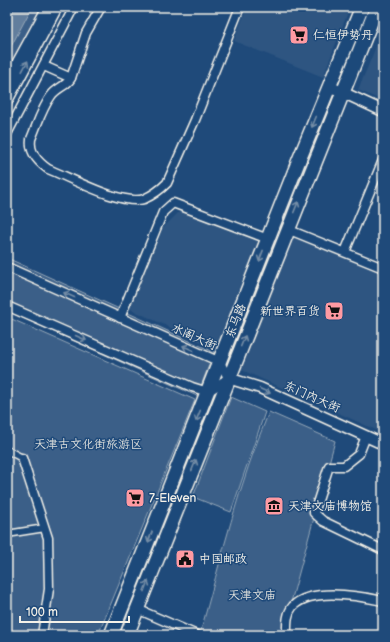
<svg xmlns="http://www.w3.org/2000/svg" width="390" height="642" viewBox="0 0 390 642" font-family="'Balsamiq Sans','LXGW WenKai TC',sans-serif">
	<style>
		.built { fill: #2d5581 }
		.green { fill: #3a5f88; stroke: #97a8b8 }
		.water { fill: #627e9d; stroke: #9cacbb }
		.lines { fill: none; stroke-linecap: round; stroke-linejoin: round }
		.pedestrian-casing { stroke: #f4f1e8; stroke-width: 9 }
		.minor-casing { stroke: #f4f1e8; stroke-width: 11 }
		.tertiary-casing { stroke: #f4f1e8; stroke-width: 13 }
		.primary-casing { stroke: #f4f1e8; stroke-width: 16 }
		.pedestrian { stroke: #1f4a7a; stroke-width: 6 }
		.minor { stroke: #1f4a7a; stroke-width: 8 }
		.tertiary { stroke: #1f4a7a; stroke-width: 10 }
		.primary { stroke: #1f4a7a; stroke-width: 13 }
		.oneway { stroke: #748da6 }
		.labels { text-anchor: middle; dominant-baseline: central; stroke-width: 3; stroke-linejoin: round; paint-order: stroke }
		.poi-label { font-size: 12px; fill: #f4f1e8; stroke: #1f4a7a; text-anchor: start }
		.street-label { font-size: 12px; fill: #f4f1e8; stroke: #1f4a7a }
		.park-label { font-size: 12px; fill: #e1e2de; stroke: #1f4a7a }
	</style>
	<rect width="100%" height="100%" fill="#1f4a7a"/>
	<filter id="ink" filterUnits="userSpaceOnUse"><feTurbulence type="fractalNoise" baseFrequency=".025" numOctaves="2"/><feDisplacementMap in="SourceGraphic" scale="8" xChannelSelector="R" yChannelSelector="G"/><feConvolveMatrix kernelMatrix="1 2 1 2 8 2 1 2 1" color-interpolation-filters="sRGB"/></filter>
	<g filter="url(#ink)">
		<!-- built -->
		<g class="built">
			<path d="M 247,7 L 350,7 L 323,77 L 234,41 Z"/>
			<path d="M 383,30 L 383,101 L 358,90 Z"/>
			<path d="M 181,210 L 269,246 L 278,226 L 383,268 L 383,433 L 242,370 L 212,347 L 128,308 L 163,228 Z"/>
		</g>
		<!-- green -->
		<g class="green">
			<path d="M 7,7 L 41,7 L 7,70 Z"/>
			<path d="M 7,258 L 214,352 L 197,396 L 7,311 Z"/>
			<path d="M 7,317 L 195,400 L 98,635 L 7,635 Z"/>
			<path d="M 231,397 L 265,412 L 231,512 L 193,497 Z"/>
			<path d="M 269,412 L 335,441 L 282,635 L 203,635 L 200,634 C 221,559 239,483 269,412 Z"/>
		</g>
		<!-- water -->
		<path class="water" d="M 7,7 L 32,7 L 7,54 Z"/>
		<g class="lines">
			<defs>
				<g id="pedestrian">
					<path d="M 7,450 L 22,458"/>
					<path d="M 7,534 L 45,528"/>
				</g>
				<g id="minor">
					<path d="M 101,7 L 86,33 L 71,78 C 66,87 57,87 51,96 C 42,108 37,125 31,139 C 29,152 37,161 48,169 C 71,178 122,206 144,199 C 153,195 161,189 167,183 L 195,120 L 240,7"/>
					<path d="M 44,66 L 71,78"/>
					<path d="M 7,134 L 74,7"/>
					<path d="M 287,229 L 383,268"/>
					<path d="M 345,252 L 383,160"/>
					<path d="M 7,267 L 220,362 L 228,378 L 208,392 L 192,387 L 7,306"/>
					<path d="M 120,318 L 163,212 L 173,203 L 268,239"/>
					<path d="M 366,436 L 359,454 L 344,466 L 329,466 L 314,513 L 323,521 L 383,550"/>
					<path d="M 22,458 L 48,538 L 49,589 L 42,635"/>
					<path d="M 137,609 L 197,635"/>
					<path d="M 287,635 C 287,625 286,614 293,606 C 312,587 360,596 383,601"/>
				</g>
				<g id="tertiary">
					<path d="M 7,82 L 48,7"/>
					<path d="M 329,86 L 383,111"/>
					<path d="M 7,101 L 57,7"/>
					<path d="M 228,378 L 260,388 L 383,444"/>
				</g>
				<g id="primary">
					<path d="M 111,635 L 299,160 L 362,7"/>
					<path d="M 127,635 L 377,7"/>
				</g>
			</defs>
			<!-- pedestrian casing -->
			<use href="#pedestrian" class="pedestrian-casing"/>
			<!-- minor casing -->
			<use href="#minor" class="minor-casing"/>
			<!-- tertiary casing -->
			<use href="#tertiary" class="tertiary-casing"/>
			<!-- primary casing -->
			<use href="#primary" class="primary-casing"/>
			<!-- pedestrian -->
			<use href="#pedestrian" class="pedestrian"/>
			<!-- minor -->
			<use href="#minor" class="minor"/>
			<!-- tertiary -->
			<use href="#tertiary" class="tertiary"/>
			<!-- primary -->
			<use href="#primary" class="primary"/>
		</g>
		<!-- one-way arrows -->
		<defs><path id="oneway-shaft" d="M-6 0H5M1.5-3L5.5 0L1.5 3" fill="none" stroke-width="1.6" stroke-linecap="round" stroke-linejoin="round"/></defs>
		<g class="oneway">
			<use href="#oneway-shaft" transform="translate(25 66) rotate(-62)"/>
			<use href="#oneway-shaft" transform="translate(314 122) rotate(112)"/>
			<use href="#oneway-shaft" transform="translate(296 207) rotate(-68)"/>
			<use href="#oneway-shaft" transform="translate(261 256) rotate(111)"/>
			<use href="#oneway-shaft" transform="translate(69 295) rotate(-156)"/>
			<use href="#oneway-shaft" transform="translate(81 338) rotate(24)"/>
			<use href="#oneway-shaft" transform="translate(243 341) rotate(-68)"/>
			<use href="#oneway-shaft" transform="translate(188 348) rotate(-156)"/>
			<use href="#oneway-shaft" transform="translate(265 391) rotate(24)"/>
			<use href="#oneway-shaft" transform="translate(198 416) rotate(112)"/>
			<use href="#oneway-shaft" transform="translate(194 465) rotate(-68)"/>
			<use href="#oneway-shaft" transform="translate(150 537) rotate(112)"/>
			<use href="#oneway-shaft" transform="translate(146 586) rotate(-69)"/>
		</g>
	</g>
	<!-- icons -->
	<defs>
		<symbol id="supermarket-square" viewBox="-11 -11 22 22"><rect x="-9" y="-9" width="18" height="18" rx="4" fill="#ff9aa2" stroke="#1f4a7a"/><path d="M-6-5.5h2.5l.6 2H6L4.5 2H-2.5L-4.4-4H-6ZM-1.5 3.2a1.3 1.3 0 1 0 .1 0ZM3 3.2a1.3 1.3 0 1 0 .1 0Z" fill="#111"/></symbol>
		<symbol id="museum-square" viewBox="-11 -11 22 22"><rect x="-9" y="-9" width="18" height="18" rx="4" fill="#ff9aa2" stroke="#1f4a7a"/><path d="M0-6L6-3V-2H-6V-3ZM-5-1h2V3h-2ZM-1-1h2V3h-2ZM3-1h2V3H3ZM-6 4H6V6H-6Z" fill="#111"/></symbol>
		<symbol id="civic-square" viewBox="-11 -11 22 22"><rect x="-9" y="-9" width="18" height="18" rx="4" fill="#ff9aa2" stroke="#1f4a7a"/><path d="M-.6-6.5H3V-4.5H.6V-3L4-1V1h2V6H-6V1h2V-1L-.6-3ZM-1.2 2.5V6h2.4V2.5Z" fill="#111"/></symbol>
	</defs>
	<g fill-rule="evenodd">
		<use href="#supermarket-square" x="288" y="24" width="22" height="22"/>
		<use href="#supermarket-square" x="323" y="300" width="22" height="22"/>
		<use href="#supermarket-square" x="124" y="487" width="22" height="22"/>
		<use href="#museum-square" x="263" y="495" width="22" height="22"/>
		<use href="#civic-square" x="174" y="548" width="22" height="22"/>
	</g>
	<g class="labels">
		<!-- poi labels -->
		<g class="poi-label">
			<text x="313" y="35">仁恒伊势丹</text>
			<text x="320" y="311" text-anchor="end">新世界百货</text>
			<text x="149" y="498">7-Eleven</text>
			<text x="288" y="506">天津文庙博物馆</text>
			<text x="199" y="559">中国邮政</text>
		</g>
		<!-- street labels -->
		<g class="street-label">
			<text transform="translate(236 321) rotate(-69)">东马路</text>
			<text transform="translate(194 337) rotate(24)">水阁大街</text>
			<text transform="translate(312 397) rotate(24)">东门内大街</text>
		</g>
		<!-- park labels -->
		<g class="park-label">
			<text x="88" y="444">天津古文化街旅游区</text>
			<text x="252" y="595">天津文庙</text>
		</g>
	</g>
	<!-- margin -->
	<rect width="390" height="642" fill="none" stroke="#1f4a7a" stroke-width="24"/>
	<rect x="12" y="12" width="366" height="618" fill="none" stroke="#f4f1e8" stroke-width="1.5" filter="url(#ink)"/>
	<!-- scale -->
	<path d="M20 616v6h109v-6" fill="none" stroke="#f4f1e8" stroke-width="2"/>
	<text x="26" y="616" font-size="12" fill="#f4f1e8" stroke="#1f4a7a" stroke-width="3" paint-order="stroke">100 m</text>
</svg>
